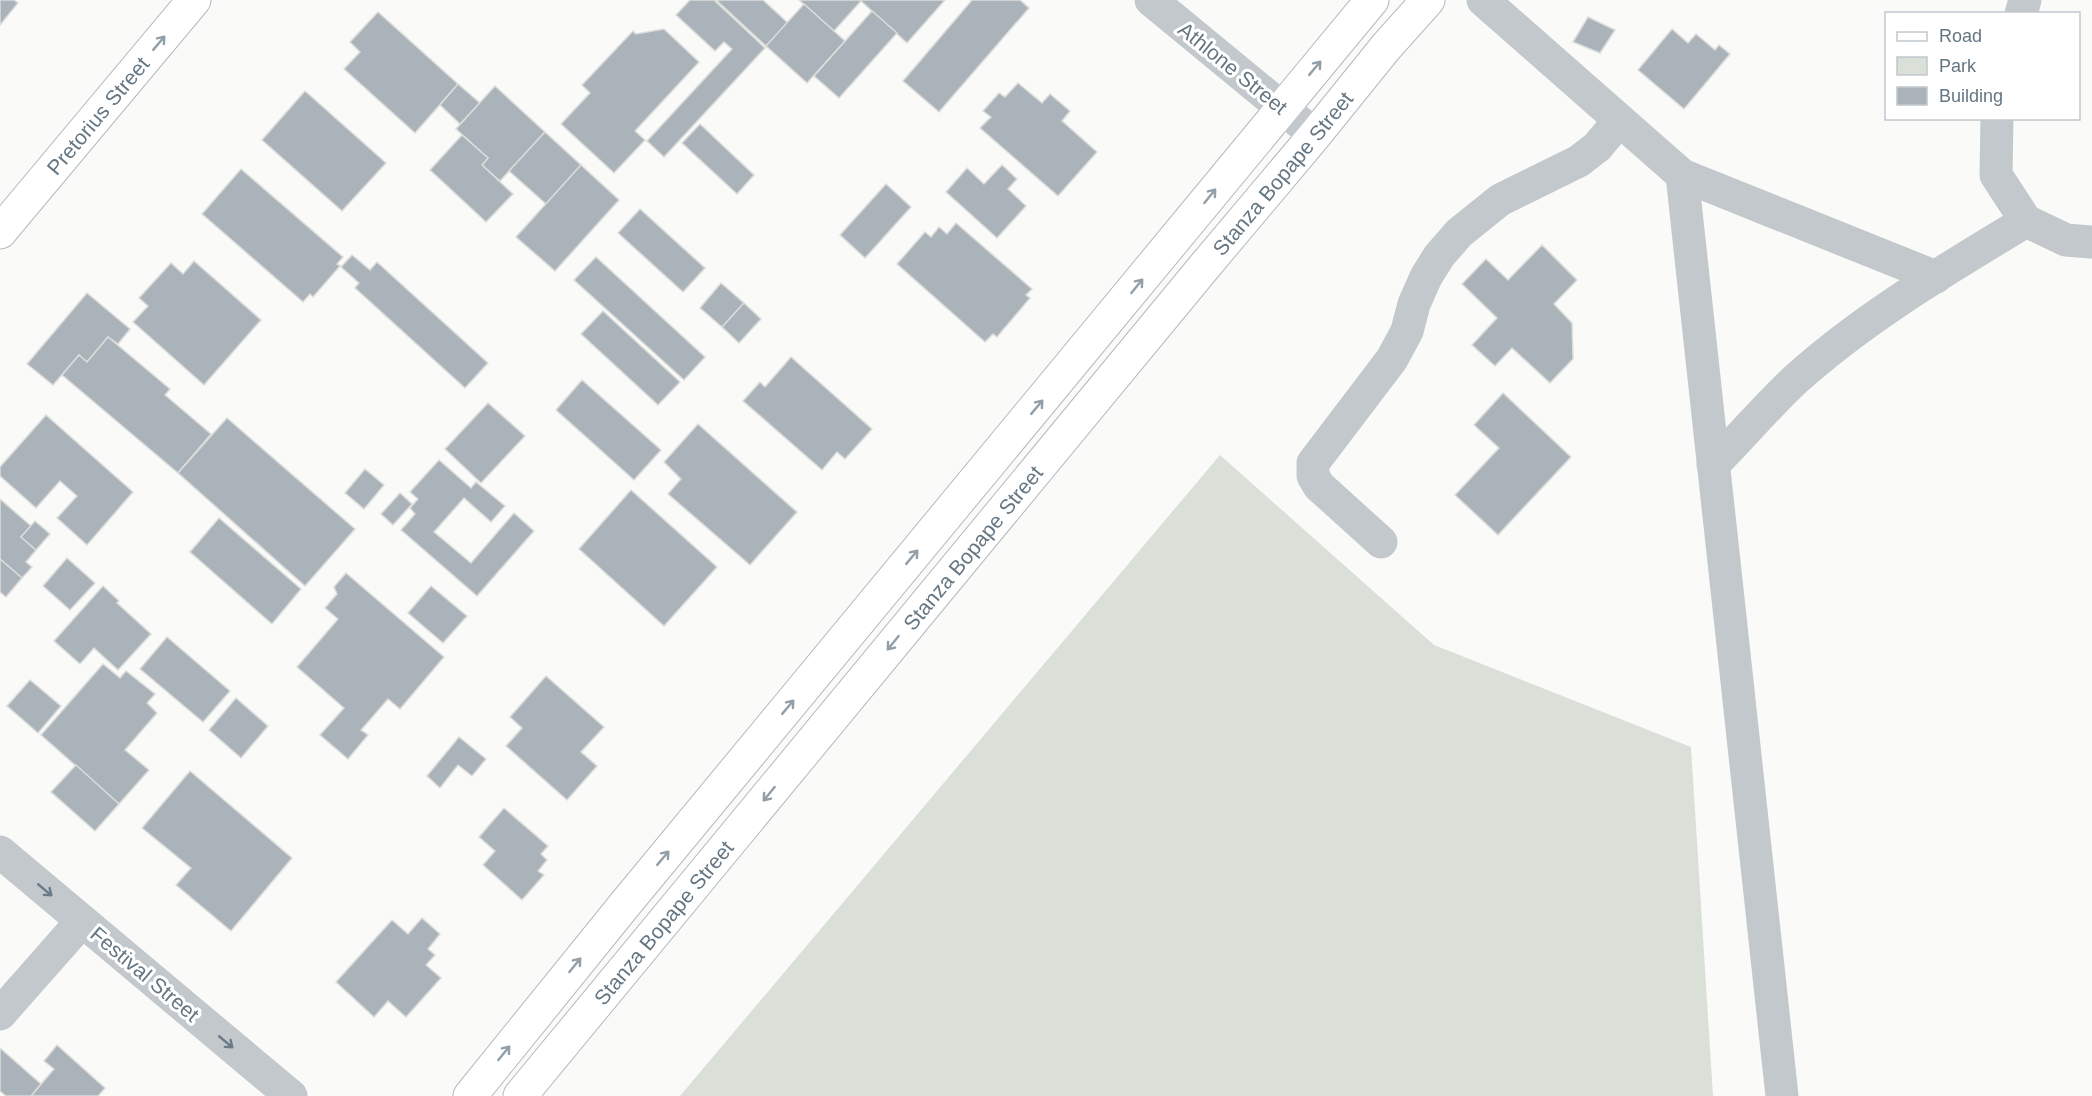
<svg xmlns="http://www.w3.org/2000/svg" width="2092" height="1096" viewBox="0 0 2092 1096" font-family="Helvetica,sans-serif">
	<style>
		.green { fill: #dadfd7 }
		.building { fill: #aab3b9; stroke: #dcdcda; stroke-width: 1.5 }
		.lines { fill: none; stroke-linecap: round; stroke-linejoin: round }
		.secondary-casing { stroke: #b3babf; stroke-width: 35 }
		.primary-casing { stroke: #b5babe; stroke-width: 35 }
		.street { stroke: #c3c8cc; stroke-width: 33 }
		.secondary { stroke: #fff; stroke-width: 33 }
		.primary { stroke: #fff; stroke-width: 33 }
		.oneway { stroke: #939fa8 }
		.oneway2 { stroke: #6a7a87 }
		.labels { text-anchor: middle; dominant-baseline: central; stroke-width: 6; stroke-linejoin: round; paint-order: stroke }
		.street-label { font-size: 21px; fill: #657683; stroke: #fff }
	</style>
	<rect width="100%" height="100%" fill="#fafaf8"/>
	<!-- green -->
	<path class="green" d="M 1220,455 L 1434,645 L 1691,747 L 1713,1096 L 680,1096 Z"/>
	<!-- building -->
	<g class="building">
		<path d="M 0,0 L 14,0 L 18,3 L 0,25 Z"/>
		<path d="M 690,0 L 714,0 L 765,48 L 664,157 L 647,141 L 732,49 L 724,42 L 715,51 L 676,15 Z"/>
		<path d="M 716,0 L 763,0 L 788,23 L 766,46 Z"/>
		<path d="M 799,0 L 860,0 L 861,1 L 834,31 Z"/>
		<path d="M 860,0 L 945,0 L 907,43 Z"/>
		<path d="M 972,0 L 1020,0 L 1029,8 L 939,112 L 903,81 Z"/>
		<path d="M 804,4 L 845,41 L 807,83 L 766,46 Z"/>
		<path d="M 872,11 L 897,33 L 839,98 L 814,76 Z"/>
		<path d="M 378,12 L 458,84 L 415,133 L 344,69 L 360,52 L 350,42 Z"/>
		<path d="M 1588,17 L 1615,30 L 1600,53 L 1573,42 Z"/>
		<path d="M 664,29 L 699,62 L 635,131 L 645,140 L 614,173 L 561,124 L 590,93 L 582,85 L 633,31 L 636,34 Z"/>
		<path d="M 1672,29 L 1688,43 L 1696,34 L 1715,50 L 1719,45 L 1730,54 L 1684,109 L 1638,70 Z"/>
		<path d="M 1018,83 L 1042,103 L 1050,94 L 1070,111 L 1062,121 L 1097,152 L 1058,196 L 980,128 L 991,117 L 983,111 L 999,93 L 1005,97 Z"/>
		<path d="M 458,84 L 480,103 L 460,124 L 440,105 Z"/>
		<path d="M 495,86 L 545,132 L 500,181 L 482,165 L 488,158 L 456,129 Z"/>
		<path d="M 305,91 L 386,163 L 342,211 L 262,140 Z"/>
		<path d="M 700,124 L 754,175 L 737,194 L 682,143 Z"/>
		<path d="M 545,132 L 581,165 L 546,204 L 509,171 Z"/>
		<path d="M 462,135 L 488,158 L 482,165 L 513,194 L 486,222 L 430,170 Z"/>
		<path d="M 581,165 L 619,200 L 555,271 L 516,237 Z"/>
		<path d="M 1002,165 L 1017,179 L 1008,189 L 1026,206 L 997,238 L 946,192 L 967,168 L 984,184 Z"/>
		<path d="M 241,169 L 343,257 L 337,264 L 340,266 L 313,297 L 310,294 L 303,302 L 202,214 Z"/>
		<path d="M 886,184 L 911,207 L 865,258 L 840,235 Z"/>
		<path d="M 640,209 L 705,268 L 683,292 L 618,233 Z"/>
		<path d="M 956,223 L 1032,289 L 1026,295 L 1030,298 L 997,337 L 993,334 L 985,342 L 897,264 L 925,232 L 931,237 L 939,227 L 947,234 Z"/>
		<path d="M 1542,245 L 1577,280 L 1554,304 L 1572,323 L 1573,359 L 1550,383 L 1512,348 L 1495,366 L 1472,345 L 1497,318 L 1462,284 L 1486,259 L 1508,280 Z"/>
		<path d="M 352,255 L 370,270 L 377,262 L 488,363 L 465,388 L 355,288 L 359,283 L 341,267 Z"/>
		<path d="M 596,257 L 705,357 L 684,380 L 574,280 Z"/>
		<path d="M 194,261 L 261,320 L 204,385 L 133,322 L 148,306 L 139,298 L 171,263 L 183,274 Z"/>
		<path d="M 721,283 L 744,303 L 722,327 L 700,308 Z"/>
		<path d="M 87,293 L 130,329 L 118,344 L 108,337 L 87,362 L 79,355 L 53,385 L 27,364 Z"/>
		<path d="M 744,303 L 761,319 L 739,343 L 722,327 Z"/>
		<path d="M 603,311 L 680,382 L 658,405 L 581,334 Z"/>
		<path d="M 108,337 L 170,389 L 165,395 L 211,434 L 178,473 L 62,375 L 79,355 L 87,362 Z"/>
		<path d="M 791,357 L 872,429 L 845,459 L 837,452 L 822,470 L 743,401 L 760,382 L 765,387 Z"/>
		<path d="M 582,380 L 661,450 L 634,480 L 556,410 Z"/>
		<path d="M 1503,393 L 1571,457 L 1498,535 L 1455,495 L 1499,448 L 1474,425 Z"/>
		<path d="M 488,403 L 525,436 L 481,483 L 445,449 Z"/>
		<path d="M 46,415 L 133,492 L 87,545 L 57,518 L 77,496 L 60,481 L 36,508 L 0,476 L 0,467 Z"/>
		<path d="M 227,418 L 355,529 L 305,586 L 178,473 Z"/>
		<path d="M 698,424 L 797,512 L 750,565 L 668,494 L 681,479 L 664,462 Z"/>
		<path d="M 439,460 L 471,488 L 476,482 L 505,506 L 491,522 L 464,498 L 434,532 L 471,563 L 514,513 L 534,531 L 477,596 L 401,530 L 415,514 L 410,508 L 418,499 L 410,492 Z"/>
		<path d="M 365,469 L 384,485 L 364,509 L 345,493 Z"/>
		<path d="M 631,490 L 717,567 L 664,626 L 579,549 Z"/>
		<path d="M 400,493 L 412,504 L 393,525 L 381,514 Z"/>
		<path d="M 0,499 L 31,526 L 21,537 L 36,550 L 26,562 L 32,567 L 22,578 L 0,559 Z"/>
		<path d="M 219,518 L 301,589 L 272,624 L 190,552 Z"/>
		<path d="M 35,521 L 50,534 L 36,550 L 21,537 Z"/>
		<path d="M 67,558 L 95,583 L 70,610 L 43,586 Z"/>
		<path d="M 0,559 L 22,578 L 6,597 L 0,592 Z"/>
		<path d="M 346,573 L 444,657 L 400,709 L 388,699 L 361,730 L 368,735 L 348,759 L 320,735 L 344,708 L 297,667 L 338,619 L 325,608 L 337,594 L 334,587 Z"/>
		<path d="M 103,586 L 119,601 L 117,603 L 151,634 L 118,670 L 94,648 L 80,664 L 54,641 Z"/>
		<path d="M 431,586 L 467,616 L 443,643 L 408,613 Z"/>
		<path d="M 167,637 L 230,691 L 203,722 L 140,669 Z"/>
		<path d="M 103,664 L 120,678 L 126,671 L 155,694 L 147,703 L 157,713 L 125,750 L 149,770 L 119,804 L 41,735 Z"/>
		<path d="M 546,676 L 604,727 L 581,752 L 597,766 L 567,800 L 506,746 L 522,728 L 510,717 Z"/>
		<path d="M 30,680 L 61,706 L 38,733 L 7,706 Z"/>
		<path d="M 236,698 L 268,726 L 241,758 L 209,730 Z"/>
		<path d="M 459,737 L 486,759 L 472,776 L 458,765 L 440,788 L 427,776 Z"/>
		<path d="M 76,765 L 119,804 L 95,831 L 51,792 Z"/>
		<path d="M 190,771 L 292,858 L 231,931 L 176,885 L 191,868 L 142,828 Z"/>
		<path d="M 504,808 L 548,846 L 541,854 L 547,860 L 538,871 L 544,875 L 522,900 L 483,865 L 495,851 L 479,837 Z"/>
		<path d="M 422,918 L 440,934 L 428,949 L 435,955 L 426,965 L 441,978 L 406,1017 L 388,1001 L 374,1017 L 336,982 L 392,920 L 408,934 Z"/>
		<path d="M 57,1045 L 105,1088 L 98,1096 L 31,1096 L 54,1069 L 44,1061 Z"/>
		<path d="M 0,1048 L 41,1084 L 31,1096 L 6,1096 L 0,1091 Z"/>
	</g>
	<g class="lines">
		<defs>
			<g id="secondary">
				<path d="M 470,1096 L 626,903 L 1372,0"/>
				<path id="s1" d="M 520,1096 L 1204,267 L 1315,135 L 1386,47 L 1428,0"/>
			</g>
			<g id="primary">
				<path id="s2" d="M 0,232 L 194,0"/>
			</g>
		</defs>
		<!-- secondary casing -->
		<use href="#secondary" class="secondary-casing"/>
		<!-- primary casing -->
		<use href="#primary" class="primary-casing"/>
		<!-- street -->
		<g class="street">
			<path d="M 1151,0 L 1315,135"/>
			<path d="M 1483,0 L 1682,175 L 1936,277"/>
			<path d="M 2021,14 L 2025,0"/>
			<path d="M 1997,118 L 1996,175 L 2026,221 L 2066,240 L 2092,242"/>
			<path d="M 1682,175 L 1782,1096"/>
			<path d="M 1713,465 C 1741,437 1767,406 1796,379 C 1865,317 1947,269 2026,221"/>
			<path d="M 1381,542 L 1319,486 L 1313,476 L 1313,463 L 1392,359 L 1407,331 L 1414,304 L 1426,277 L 1439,256 L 1459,233 L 1500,200 L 1579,161 L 1597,147 L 1619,121"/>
			<path d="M 0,852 L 291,1096"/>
			<path d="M 0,1014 L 82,921"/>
		</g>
		<!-- secondary -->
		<use href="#secondary" class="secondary"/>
		<!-- primary -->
		<use href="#primary" class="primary"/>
	</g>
	<!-- one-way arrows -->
	<defs><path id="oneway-shaft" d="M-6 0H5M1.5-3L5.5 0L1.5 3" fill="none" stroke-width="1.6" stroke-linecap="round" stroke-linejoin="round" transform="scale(1.5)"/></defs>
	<g class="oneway">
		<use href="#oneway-shaft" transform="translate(159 43) rotate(-50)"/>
		<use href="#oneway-shaft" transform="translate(1315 68) rotate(-50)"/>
		<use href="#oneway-shaft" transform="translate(1210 196) rotate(-51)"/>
		<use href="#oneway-shaft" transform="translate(1137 286) rotate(-51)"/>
		<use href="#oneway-shaft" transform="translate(1037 407) rotate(-50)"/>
		<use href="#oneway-shaft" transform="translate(912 557) rotate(-50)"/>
		<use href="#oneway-shaft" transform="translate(893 643) rotate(129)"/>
		<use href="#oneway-shaft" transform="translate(788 707) rotate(-50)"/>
		<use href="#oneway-shaft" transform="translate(769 794) rotate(129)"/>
		<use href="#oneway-shaft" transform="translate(663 858) rotate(-50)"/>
		<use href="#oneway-shaft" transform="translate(575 965) rotate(-51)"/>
		<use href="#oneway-shaft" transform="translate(504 1053) rotate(-51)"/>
	</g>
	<g class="oneway2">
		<use href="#oneway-shaft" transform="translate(45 890) rotate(40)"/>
		<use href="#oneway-shaft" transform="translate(226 1042) rotate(40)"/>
	</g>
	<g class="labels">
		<!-- street labels -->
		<g class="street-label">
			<text transform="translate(1233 68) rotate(39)">Athlone Street</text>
			<text stroke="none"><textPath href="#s2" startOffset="152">Pretorius Street</textPath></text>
			<text stroke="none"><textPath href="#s1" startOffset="1197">Stanza Bopape Street</textPath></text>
			<text stroke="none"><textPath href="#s1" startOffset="711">Stanza Bopape Street</textPath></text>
			<text stroke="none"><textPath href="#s1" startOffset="225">Stanza Bopape Street</textPath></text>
			<text transform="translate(145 974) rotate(40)">Festival Street</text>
		</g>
	</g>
	<!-- legend -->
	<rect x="1885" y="12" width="195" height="108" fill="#ffffff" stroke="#c1c8cd" stroke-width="1.5"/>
	<rect x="1897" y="32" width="30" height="9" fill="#ffffff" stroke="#c1c8cd" stroke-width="1.5"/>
	<text x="1939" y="42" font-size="18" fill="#657683">Road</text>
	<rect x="1897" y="57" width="30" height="18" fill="#dadfd7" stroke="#c1c8cd" stroke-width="1.5"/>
	<text x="1939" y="72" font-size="18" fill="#657683">Park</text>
	<rect x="1897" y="87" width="30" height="18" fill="#aab3b9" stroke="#c1c8cd" stroke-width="1.5"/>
	<text x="1939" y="102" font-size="18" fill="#657683">Building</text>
</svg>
